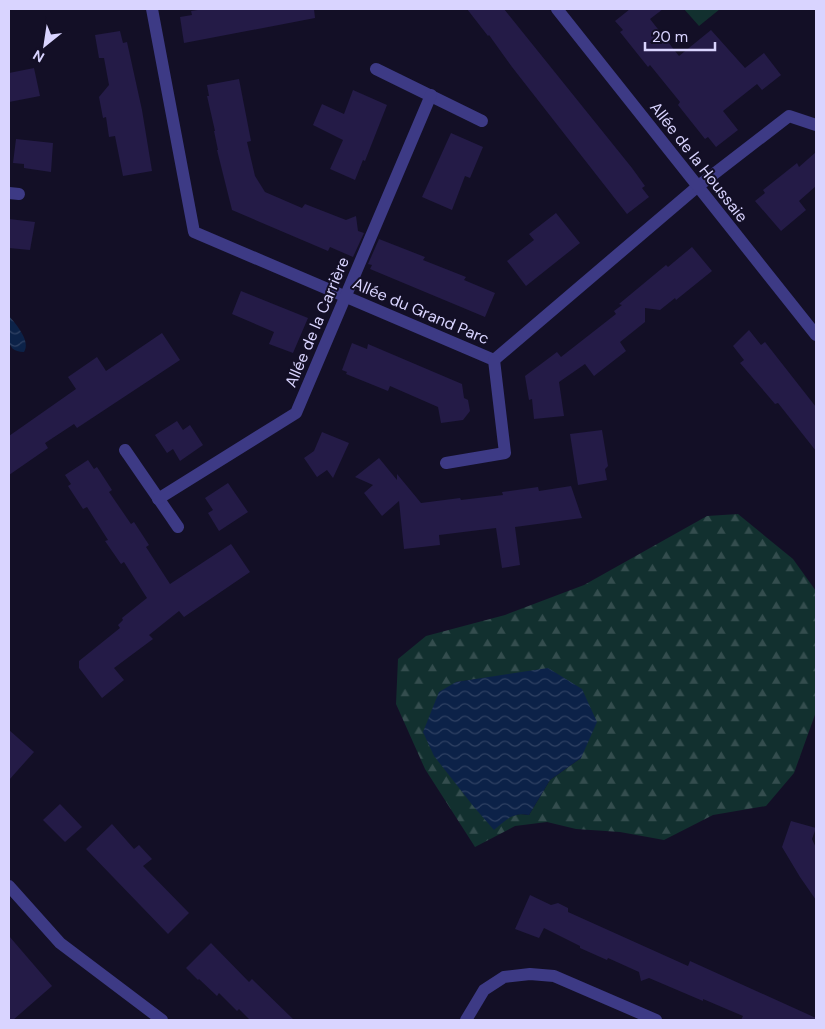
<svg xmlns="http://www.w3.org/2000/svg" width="825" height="1029" viewBox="0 0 825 1029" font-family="'DM Sans',sans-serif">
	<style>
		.green { fill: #12302f }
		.forest { fill: url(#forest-firs); fill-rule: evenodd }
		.water { fill: url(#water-waves) }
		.building { fill: #241b47 }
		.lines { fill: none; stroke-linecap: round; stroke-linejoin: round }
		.minor { stroke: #3d3a85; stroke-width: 12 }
		.labels { text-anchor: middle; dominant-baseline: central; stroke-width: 4; stroke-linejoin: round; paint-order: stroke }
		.street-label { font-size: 16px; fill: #d9d4ff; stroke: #130f26 }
	</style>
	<defs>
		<pattern id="forest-firs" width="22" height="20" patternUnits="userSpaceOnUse" patternTransform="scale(1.25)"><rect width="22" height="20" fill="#12302f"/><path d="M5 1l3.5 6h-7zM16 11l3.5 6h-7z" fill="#344d4e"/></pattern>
		<pattern id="water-waves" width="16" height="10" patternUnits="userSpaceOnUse" patternTransform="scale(1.25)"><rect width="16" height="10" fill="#0c2248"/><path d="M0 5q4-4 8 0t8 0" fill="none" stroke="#2f4163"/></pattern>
	</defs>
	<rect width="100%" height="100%" fill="#130f26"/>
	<!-- green -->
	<path class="green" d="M 684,9 L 720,9 L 699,26 Z"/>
	<!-- forest -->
	<path class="forest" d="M 738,514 L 793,559 L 816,591 L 816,712 L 794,773 L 766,806 L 713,815 L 664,840 L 620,832 L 576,829 L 547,822 L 515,826 L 475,847 L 425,769 L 396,704 L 398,659 L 426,636 L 505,615 L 584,585 L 707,516 ZM 478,679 L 581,758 L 550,780 L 529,815 L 520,814 L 508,817 L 456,682 Z"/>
	<!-- water -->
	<g class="water">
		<path d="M 9,316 C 17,325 31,342 24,352 C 3,352 9,332 9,316 Z"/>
		<path d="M 548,668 L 582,689 L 597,722 L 581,758 L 550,780 L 529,815 C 512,812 506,820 494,830 L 474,807 L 434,756 L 423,732 L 439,692 L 456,682 Z"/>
	</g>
	<!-- building -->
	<g class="building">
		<path d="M 204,9 L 314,9 L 315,18 L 184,43 L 180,17 L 192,15 L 191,11 Z"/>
		<path d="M 467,9 L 504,9 L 632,168 L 645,186 L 642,188 L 649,197 L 627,214 L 512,67 L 489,35 L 488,36 Z"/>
		<path d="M 630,9 L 663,9 L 650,19 L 679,56 L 711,30 L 745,68 L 764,53 L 781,75 L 762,90 L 757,84 L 723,111 L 738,130 L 716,147 L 708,137 L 705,139 L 678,105 L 680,102 L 650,65 L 648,67 L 620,32 L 623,30 L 615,21 Z"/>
		<path d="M 120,31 L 123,43 L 127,42 L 142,110 L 152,171 L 123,176 L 115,136 L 109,137 L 106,117 L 103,118 L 99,97 L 109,85 L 104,58 L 99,58 L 95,35 Z"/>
		<path d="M 34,68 L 40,96 L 9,102 L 9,73 Z"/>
		<path d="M 239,79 L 251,141 L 247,142 L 255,176 L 265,192 L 302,208 L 305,204 L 346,220 L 356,216 L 358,231 L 364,233 L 353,257 L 330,247 L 328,251 L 232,210 L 217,150 L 218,150 L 214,131 L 215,131 L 207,96 L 209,96 L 207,85 Z"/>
		<path d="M 353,90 L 387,105 L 365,161 L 363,160 L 355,180 L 330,169 L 343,140 L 313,125 L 322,104 L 344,114 Z"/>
		<path d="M 451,133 L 483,147 L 470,178 L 465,176 L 452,210 L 422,197 Z"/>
		<path d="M 16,139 L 53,143 L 51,172 L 24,168 L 24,164 L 13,163 Z"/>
		<path d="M 816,152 L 816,186 L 799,201 L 806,210 L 781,231 L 755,201 L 765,193 L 763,190 L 797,163 L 799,167 Z"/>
		<path d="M 556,213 L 580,243 L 526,286 L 507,261 L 534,240 L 529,234 Z"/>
		<path d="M 9,219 L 35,222 L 30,250 L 9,248 Z"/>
		<path d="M 379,239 L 425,257 L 423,260 L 466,277 L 464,280 L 495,293 L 485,317 L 370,269 L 372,265 L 368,264 Z"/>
		<path d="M 692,247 L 712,271 L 676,300 L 675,298 L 660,310 L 645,308 L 645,322 L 620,342 L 626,351 L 594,376 L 585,364 L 559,382 L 564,416 L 534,419 L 532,399 L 529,400 L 525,376 L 557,352 L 561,357 L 616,314 L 614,311 L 622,305 L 619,304 L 666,265 L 668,267 Z"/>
		<path d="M 241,291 L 308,318 L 293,353 L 269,344 L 274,332 L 232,314 Z"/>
		<path d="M 749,330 L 761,345 L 765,342 L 816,407 L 816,451 L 778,403 L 775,404 L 740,363 L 744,360 L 733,346 Z"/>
		<path d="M 162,333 L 180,360 L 77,428 L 74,424 L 45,443 L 48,448 L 9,475 L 9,436 L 76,389 L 68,377 L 97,357 L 106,371 Z"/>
		<path d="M 352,343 L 367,349 L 368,344 L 462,384 L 464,398 L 468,400 L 470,411 L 463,420 L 441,423 L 438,407 L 390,386 L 388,391 L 346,374 L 347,372 L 342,370 Z"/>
		<path d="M 177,421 L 183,430 L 190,425 L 203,445 L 180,461 L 173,449 L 167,453 L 155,435 Z"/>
		<path d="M 602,430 L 608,466 L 605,469 L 607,480 L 578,485 L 570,434 Z"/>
		<path d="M 322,432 L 349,443 L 333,478 L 327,470 L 317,477 L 304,458 L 314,451 Z"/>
		<path d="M 379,458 L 397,480 L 397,474 L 421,503 L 460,498 L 461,500 L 503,495 L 502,492 L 538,487 L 539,491 L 571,486 L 582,518 L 515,527 L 520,565 L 502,568 L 496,528 L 439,535 L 440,545 L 404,549 L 399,501 L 382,516 L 364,493 L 373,485 L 355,477 Z"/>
		<path d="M 88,460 L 94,469 L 97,467 L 112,490 L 109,492 L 131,524 L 134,522 L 149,545 L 146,547 L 170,584 L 231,544 L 250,572 L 184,617 L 179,611 L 149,635 L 153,639 L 114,668 L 124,680 L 102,698 L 79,668 L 79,661 L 120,628 L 118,625 L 123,620 L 122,618 L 147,598 L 124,562 L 121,564 L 105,541 L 108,540 L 87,507 L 83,509 L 68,486 L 71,484 L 65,475 Z"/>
		<path d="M 228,483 L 248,512 L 219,531 L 208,513 L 213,510 L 205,498 Z"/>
		<path d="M 9,730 L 34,752 L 9,780 Z"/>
		<path d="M 60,804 L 82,827 L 65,842 L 43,820 Z"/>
		<path d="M 791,821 L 816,828 L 812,839 L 816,848 L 816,900 L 800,877 L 782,847 Z"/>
		<path d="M 112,824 L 134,849 L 139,845 L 152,859 L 143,866 L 189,913 L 168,934 L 86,849 Z"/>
		<path d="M 530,895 L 551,905 L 558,903 L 568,908 L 568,912 L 688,966 L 690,961 L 816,1018 L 816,1020 L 741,1020 L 743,1016 L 703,999 L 703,1001 L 649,978 L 641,981 L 639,972 L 608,958 L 607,960 L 580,948 L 580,946 L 544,928 L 539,938 L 515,929 Z"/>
		<path d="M 9,936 L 52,986 L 13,1020 L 9,1020 Z"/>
		<path d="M 211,943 L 249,982 L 252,979 L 294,1020 L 250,1020 L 239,1009 L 237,1011 L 219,993 L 217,996 L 199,979 L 198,980 L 186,968 Z"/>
	</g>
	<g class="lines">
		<!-- minor -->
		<g class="minor">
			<path d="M 152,9 L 194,232 L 494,360 L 697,187 L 789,116 L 816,125"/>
			<path d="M 557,9 L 816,335"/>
			<path d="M 376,69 L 482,121"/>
			<path d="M 9,193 L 19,194"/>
			<path d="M 125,450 L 178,527"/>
			<path d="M 446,463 L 505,453 L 494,360"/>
			<path d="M 158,499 L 296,413 L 431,95"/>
			<path d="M 9,886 L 60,943 L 162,1020"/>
			<path d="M 466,1020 L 484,990 L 504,977 L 530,974 L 554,976 L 656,1020"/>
		</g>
	</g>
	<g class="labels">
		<!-- street labels -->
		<g class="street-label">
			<text transform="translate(699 162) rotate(52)">Allée de la Houssaie</text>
			<text transform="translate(421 311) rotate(23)">Allée du Grand Parc</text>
			<text transform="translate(317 322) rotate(-67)">Allée de la Carrière</text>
		</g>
	</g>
	<!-- border -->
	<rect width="825" height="1029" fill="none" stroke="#d9d4ff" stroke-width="20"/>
	<!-- north arrow -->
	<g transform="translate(45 45) rotate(210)" stroke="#130f26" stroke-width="4" paint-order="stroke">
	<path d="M0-4L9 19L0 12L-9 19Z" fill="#d9d4ff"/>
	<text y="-8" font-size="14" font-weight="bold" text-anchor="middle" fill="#d9d4ff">N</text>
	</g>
	<!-- scale -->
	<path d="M645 42v8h70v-8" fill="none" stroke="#d9d4ff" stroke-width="2.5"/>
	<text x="652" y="42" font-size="15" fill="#d9d4ff" stroke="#130f26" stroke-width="4" paint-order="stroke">20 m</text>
</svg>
